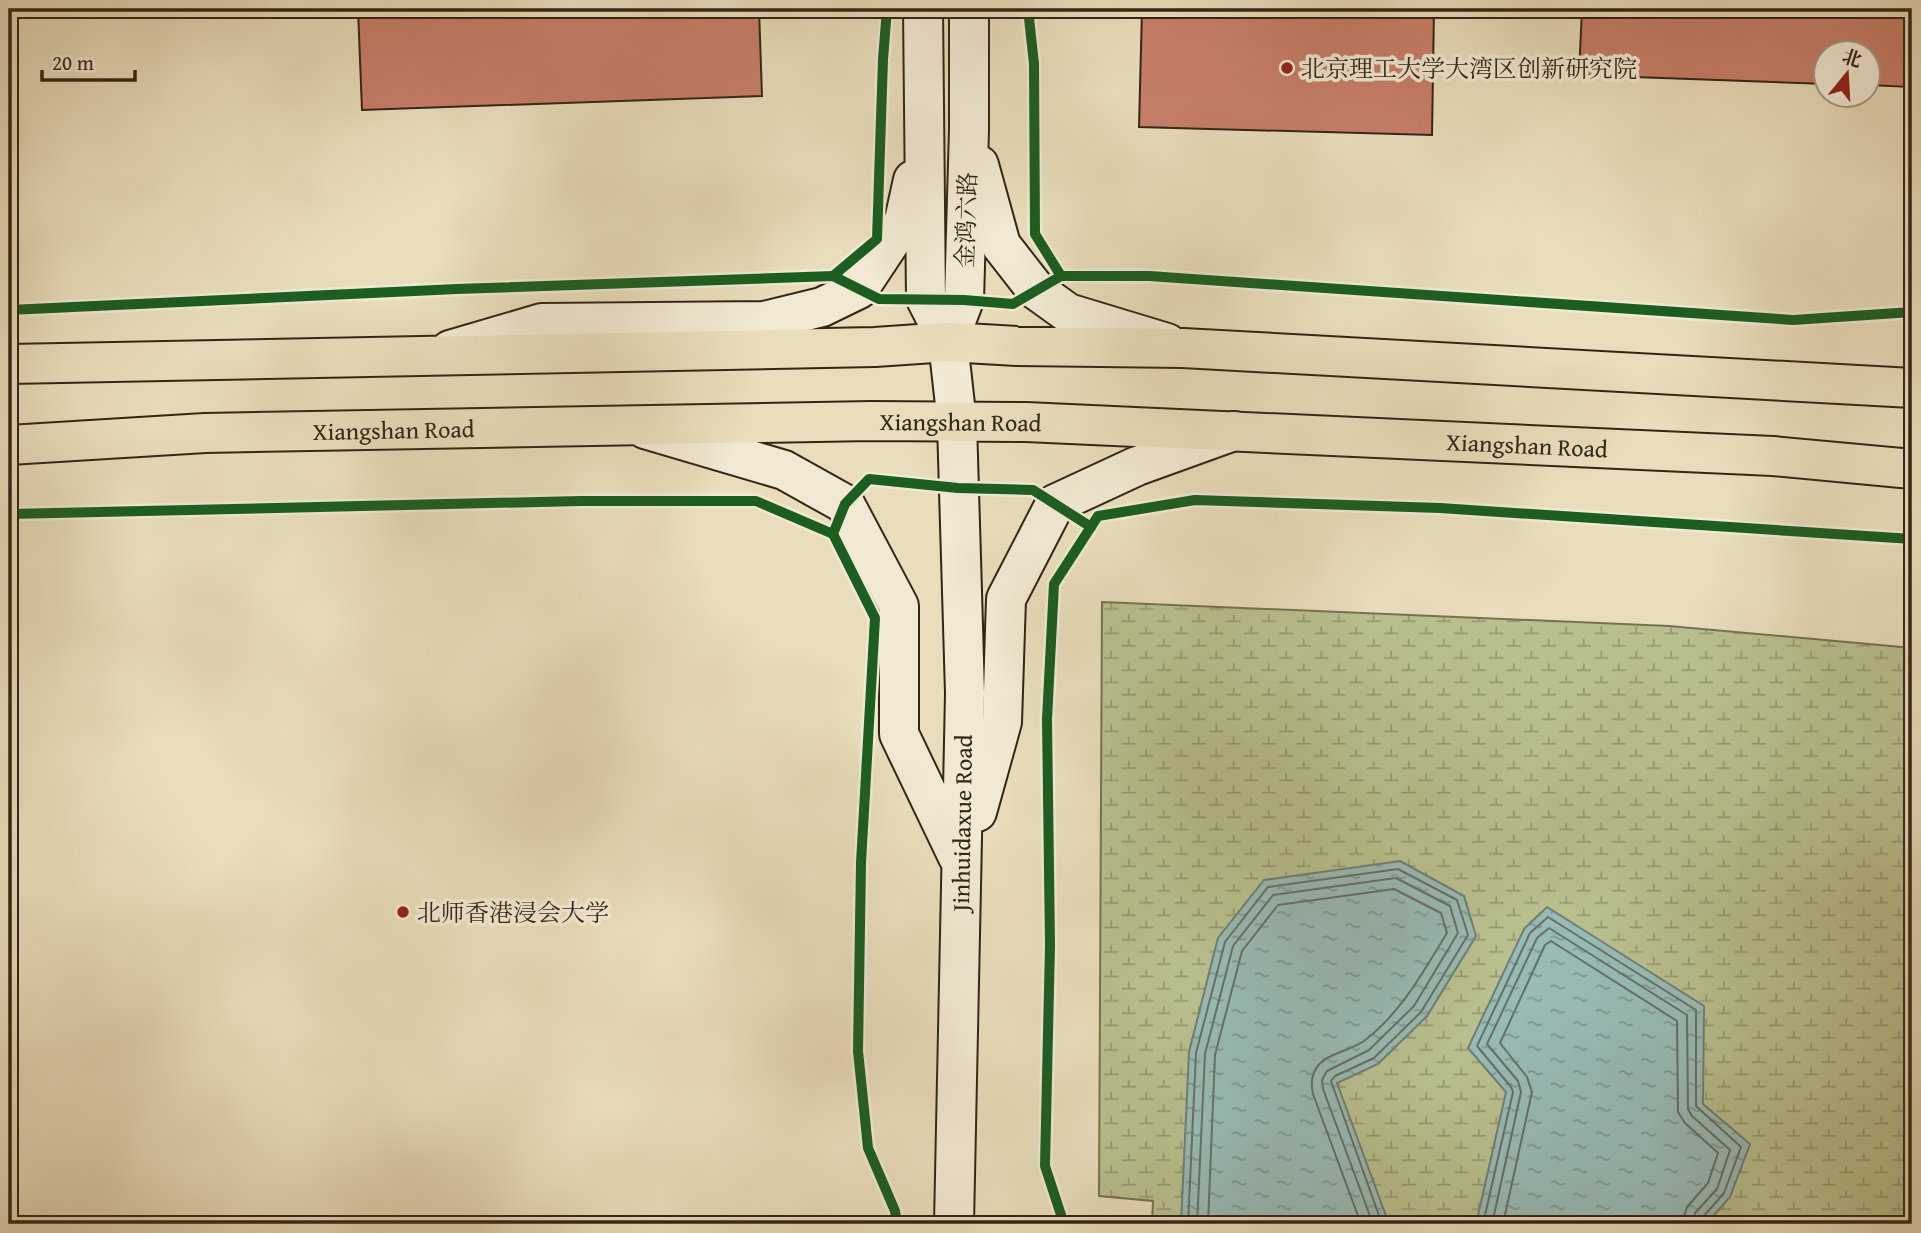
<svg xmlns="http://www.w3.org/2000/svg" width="1921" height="1233" viewBox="0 0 1921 1233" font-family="'Gentium Book Plus','Noto Serif SC',serif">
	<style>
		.wetland { fill: url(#wetland-marsh); stroke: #767252; stroke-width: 2 }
		.water { fill: url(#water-ripples); stroke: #707f76; stroke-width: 2 }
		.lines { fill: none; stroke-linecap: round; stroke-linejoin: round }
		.shore { stroke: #667066; stroke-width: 2 }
		.building { fill: #c77e69; stroke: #342516; stroke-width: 2 }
		.secondary-casing { stroke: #342516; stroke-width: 42 }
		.primary-casing { stroke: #342516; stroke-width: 42 }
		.secondary { stroke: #f1e9d3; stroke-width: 38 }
		.primary { stroke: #e9ddbb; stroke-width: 38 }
		.cycleway-casing { stroke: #f1e9d3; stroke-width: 15 }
		.cycleway { stroke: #1b5e20; stroke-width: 10 }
		.poi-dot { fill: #8f2418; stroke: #f1e9d3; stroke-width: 2.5 }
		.labels { text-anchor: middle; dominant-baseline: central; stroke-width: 7; stroke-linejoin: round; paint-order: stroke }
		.poi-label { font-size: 24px; fill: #342516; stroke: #f1e9d3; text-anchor: start }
		.street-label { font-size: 24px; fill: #342516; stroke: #f1e9d3 }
	</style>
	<defs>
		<pattern id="wetland-marsh" width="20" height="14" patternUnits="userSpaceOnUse" patternTransform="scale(1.75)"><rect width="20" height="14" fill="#b9c08e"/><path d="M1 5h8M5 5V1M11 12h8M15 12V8" fill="none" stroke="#979c73"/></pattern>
		<pattern id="water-ripples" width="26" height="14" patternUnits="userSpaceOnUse" patternTransform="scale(1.75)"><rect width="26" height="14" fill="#98bbb6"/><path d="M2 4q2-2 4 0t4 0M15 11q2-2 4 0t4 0" fill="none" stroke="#7d9893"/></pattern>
	</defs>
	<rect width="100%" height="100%" fill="#e9ddbb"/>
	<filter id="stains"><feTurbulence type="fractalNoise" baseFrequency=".00286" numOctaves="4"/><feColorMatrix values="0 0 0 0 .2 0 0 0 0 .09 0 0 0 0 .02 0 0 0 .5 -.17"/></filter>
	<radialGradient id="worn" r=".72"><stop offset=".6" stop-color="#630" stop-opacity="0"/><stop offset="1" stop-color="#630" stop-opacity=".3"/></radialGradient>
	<!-- wetland -->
	<path class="wetland" d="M 1102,602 L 1669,626 L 1912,648 L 1912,1224 L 1152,1224 L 1153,1201 L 1099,1196 Z"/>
	<!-- water -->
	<g class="water">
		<path d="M 1400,861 L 1464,896 L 1476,936 L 1427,1016 L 1378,1064 L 1337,1083 L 1389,1224 L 1181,1224 L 1189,1052 L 1218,938 L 1264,880 Z"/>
		<path d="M 1547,907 L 1704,1006 L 1703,1104 L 1750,1144 L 1730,1197 L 1706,1224 L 1476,1224 L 1506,1092 L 1468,1048 L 1524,929 Z"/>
	</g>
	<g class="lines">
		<!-- shore -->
		<g class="shore">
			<path d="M 1188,1224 L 1196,1053 L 1225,942 L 1268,887 L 1398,869 L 1457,900 L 1468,935 L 1421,1012 L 1374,1058 L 1335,1076 L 1331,1081 L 1382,1224"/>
			<path d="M 1197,1224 L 1205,1054 L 1233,946 L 1273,895 L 1396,878 L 1450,906 L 1458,933 L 1414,1006 L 1369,1050 L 1327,1071 L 1322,1080 L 1323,1089 L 1373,1224"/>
			<path d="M 1208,1224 L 1215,1055 L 1242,951 L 1278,905 L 1394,889 L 1441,913 L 1447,933 C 1423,972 1401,1013 1364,1041 C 1350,1051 1327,1053 1317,1067 C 1311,1076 1311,1084 1313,1094 L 1361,1224"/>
			<path d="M 1483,1224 L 1513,1092 L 1511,1087 L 1477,1046 L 1530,933 L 1548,917 L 1696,1010 L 1696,1106 L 1741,1147 L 1724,1193 L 1703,1217 L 1702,1224"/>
			<path d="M 1492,1224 L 1521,1092 L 1518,1081 L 1487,1044 L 1537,938 L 1549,928 L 1687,1015 L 1688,1109 L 1692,1116 L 1730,1150 L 1717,1189 L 1695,1213 L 1693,1224"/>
			<path d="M 1503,1224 L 1532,1092 L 1527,1077 L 1500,1043 L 1545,945 L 1551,941 L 1677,1021 L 1678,1112 L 1685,1123 L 1718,1153 L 1708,1183 L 1687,1207 L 1682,1224"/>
		</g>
	</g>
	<!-- building -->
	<g class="building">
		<path d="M 358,9 L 759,9 L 762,96 L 362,110 Z"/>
		<path d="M 1142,9 L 1434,9 L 1432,135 L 1139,127 Z"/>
		<path d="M 1582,9 L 1912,9 L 1912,87 L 1868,85 L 1868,52 L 1826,52 L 1826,84 L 1579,75 Z"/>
	</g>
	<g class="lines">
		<defs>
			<g id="secondary">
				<path d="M 923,9 L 926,299 L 948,342 L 957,423 L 965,693 L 954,1224"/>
				<path d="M 979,165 L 1001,245 L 1036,290 L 1068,313 L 1167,343"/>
				<path d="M 948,342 L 964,300 L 969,130 L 969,9"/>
				<path d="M 450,350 L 542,323 L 764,321 L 822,307 L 859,289 L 904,221 L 913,180"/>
				<path d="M 645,429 L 784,470 L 845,504 L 899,606 L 899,734 L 958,857"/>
				<path d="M 977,812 L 1002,722 L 1006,599 L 1055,504 L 1137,466 L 1234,431"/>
			</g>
			<g id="primary">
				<path d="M 9,364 L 875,347 L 948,342 L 1017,346 L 1183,348 L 1912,388"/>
				<path id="s1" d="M 9,445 L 205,433 L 871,421 L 1026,422 L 1773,456 L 1912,469"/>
			</g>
		</defs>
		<!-- secondary casing -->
		<use href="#secondary" class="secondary-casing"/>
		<!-- primary casing -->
		<use href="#primary" class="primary-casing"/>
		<!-- secondary -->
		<use href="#secondary" class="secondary"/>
		<!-- primary -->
		<use href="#primary" class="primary"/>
		<defs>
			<g id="cycleway">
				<path d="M 1028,9 L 1034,64 L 1035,234 L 1061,276"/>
				<path d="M 833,276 L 877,239 L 883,59 L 887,9"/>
				<path d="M 9,310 L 457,289 L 833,276 L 879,299 L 964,300 L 1013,304 L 1061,276 L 1149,276 L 1793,320 L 1912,312"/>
				<path d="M 9,514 L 581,501 L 756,501 L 833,534 L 845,504 L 869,479 L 958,488 L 1033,490 L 1091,527"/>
				<path d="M 833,534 L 875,618 L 861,863 L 858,1051 L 868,1148 L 895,1211 L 897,1224"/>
				<path d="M 1064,1224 L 1045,1166 L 1050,945 L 1047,719 L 1054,584 L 1098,516 L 1195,500 L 1440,508 L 1912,539"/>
			</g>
		</defs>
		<!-- cycleway casing -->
		<use href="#cycleway" class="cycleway-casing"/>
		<!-- cycleway -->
		<use href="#cycleway" class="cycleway"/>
	</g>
	<!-- markers -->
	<g class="poi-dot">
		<circle cx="1287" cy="68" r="7"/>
		<circle cx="403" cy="912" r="7"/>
	</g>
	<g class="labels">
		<!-- poi labels -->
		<g class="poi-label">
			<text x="1301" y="68">北京理工大学大湾区创新研究院</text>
			<text x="417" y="912">北师香港浸会大学</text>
		</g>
		<!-- street labels -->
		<g class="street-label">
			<text transform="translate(966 220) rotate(-88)">金鸿六路</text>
			<text stroke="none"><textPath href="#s1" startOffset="952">Xiangshan Road</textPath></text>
			<text stroke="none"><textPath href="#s1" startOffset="385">Xiangshan Road</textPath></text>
			<text stroke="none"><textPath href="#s1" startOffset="1519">Xiangshan Road</textPath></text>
			<text transform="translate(962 823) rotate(-89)">Jinhuidaxue Road</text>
		</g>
	</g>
	<!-- margin -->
	<rect width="1921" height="1233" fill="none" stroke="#e9ddbb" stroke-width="35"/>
	<rect x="10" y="10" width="1900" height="1212" fill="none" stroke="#342516" stroke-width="3.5"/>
	<rect x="18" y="18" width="1886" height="1198" fill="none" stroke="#342516" stroke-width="2"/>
	<!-- north arrow -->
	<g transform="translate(1847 74) rotate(18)"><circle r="33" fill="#f1e9d3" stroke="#a59b87" stroke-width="2"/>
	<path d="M0-5L12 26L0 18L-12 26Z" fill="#8f2418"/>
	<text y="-10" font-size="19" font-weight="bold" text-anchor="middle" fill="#342516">北</text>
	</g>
	<!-- scale -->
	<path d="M42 70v10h93v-10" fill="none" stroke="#342516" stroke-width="3.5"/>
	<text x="52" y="70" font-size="21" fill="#342516" stroke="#f1e9d3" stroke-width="5" paint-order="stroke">20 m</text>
	<rect width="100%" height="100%" filter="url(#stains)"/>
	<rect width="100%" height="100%" fill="url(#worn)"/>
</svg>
